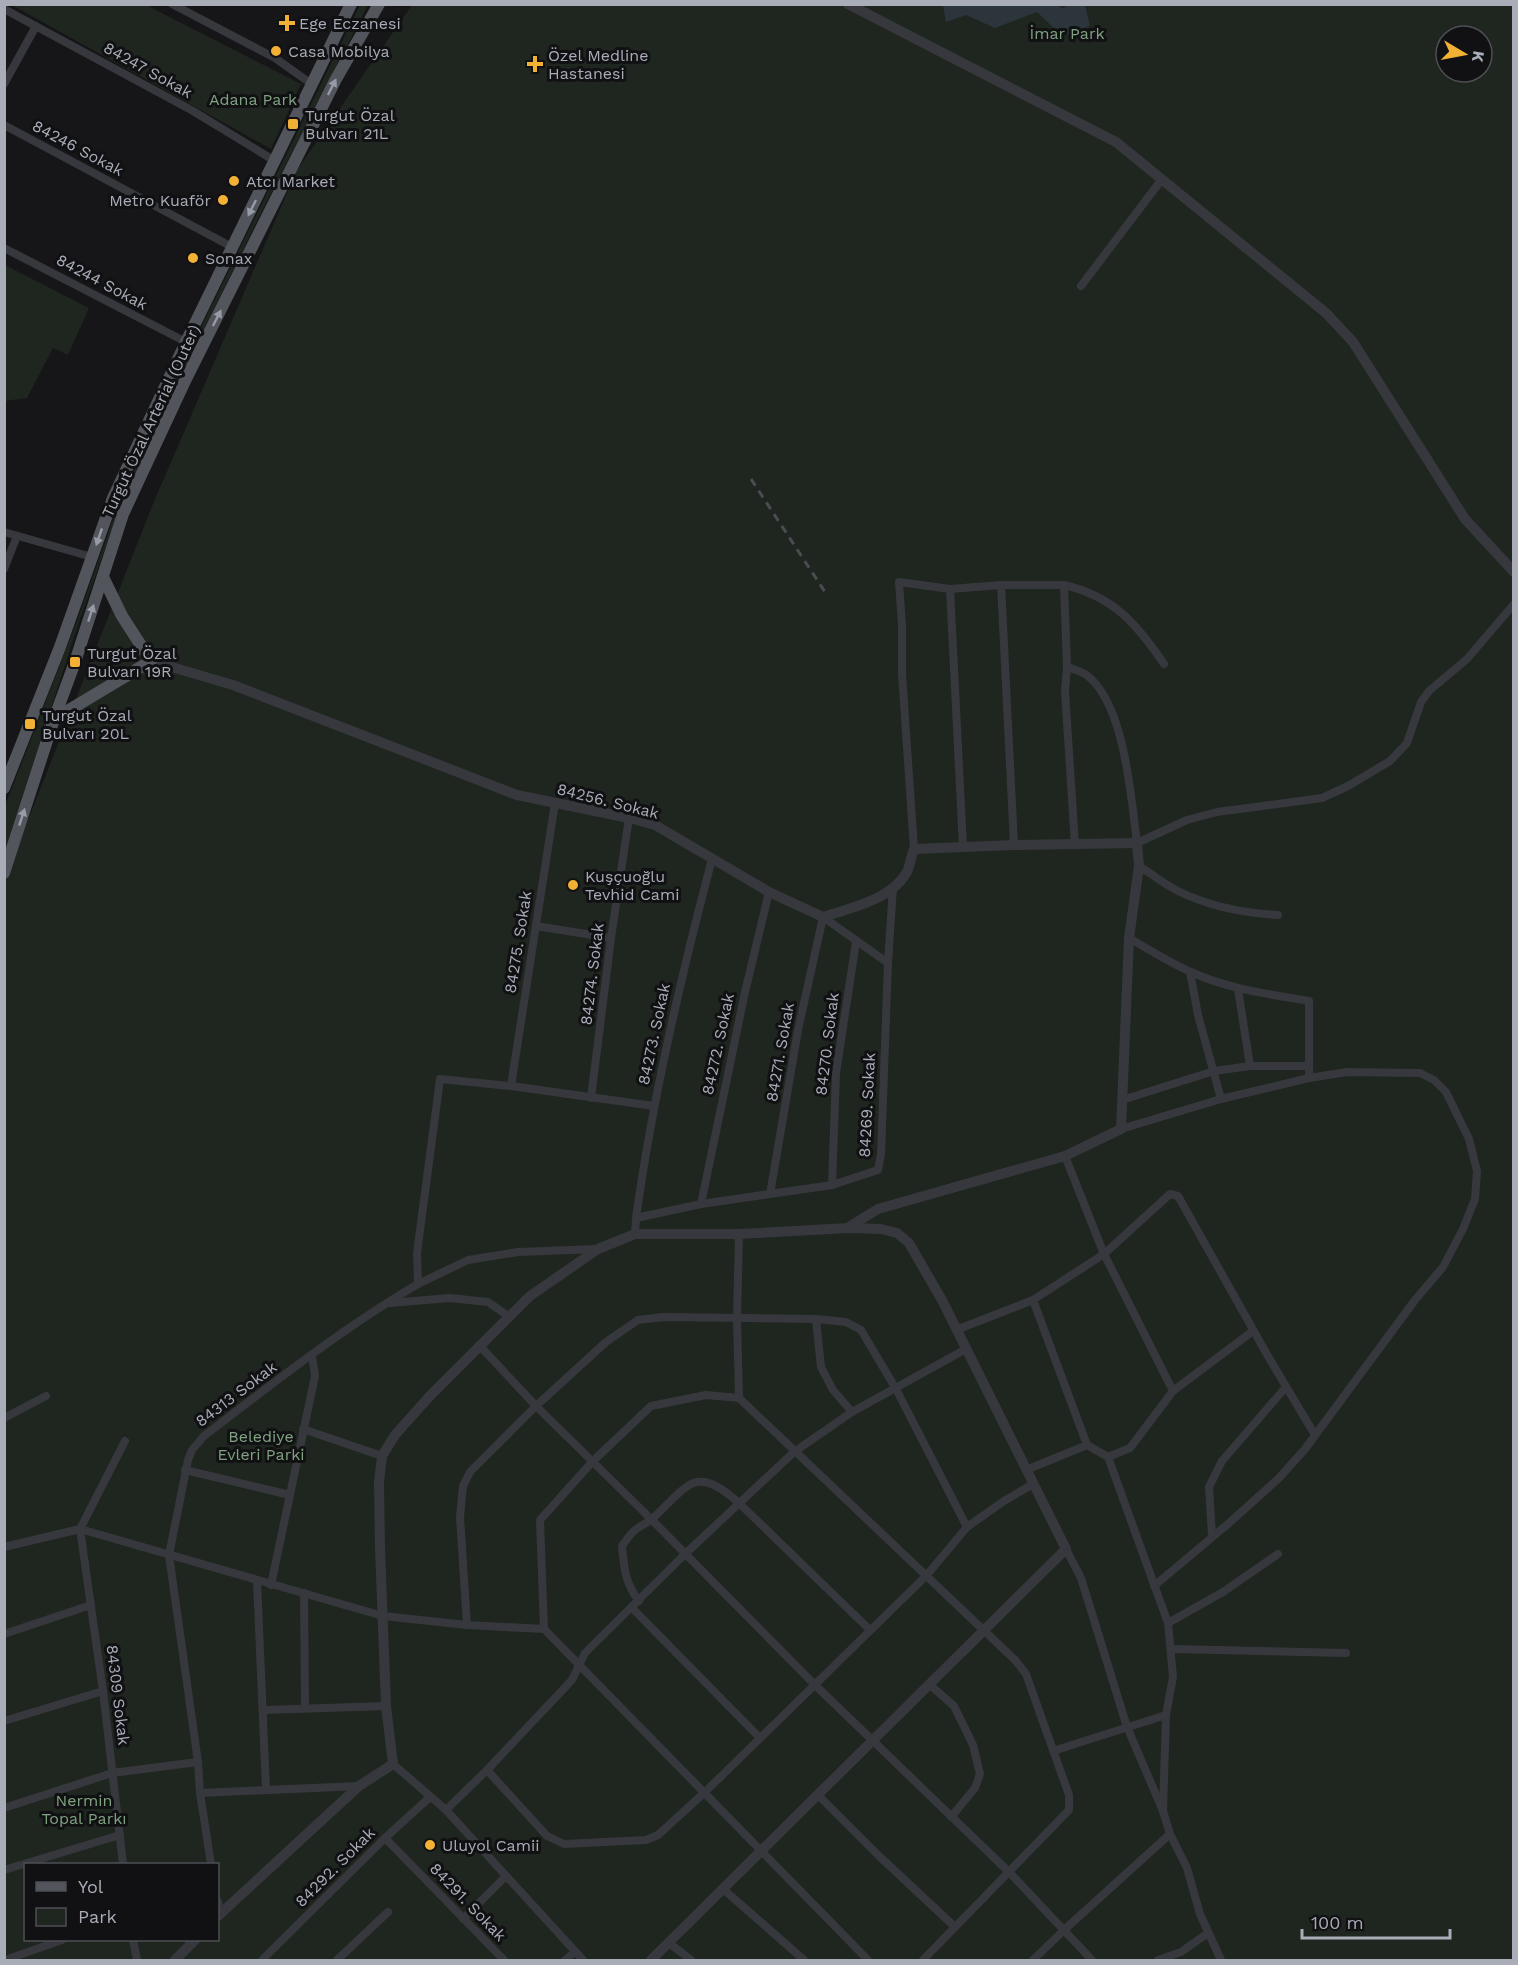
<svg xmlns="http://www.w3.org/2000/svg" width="1518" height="1965" viewBox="0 0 1518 1965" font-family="'Work Sans',sans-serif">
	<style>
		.green { fill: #1e261f; fill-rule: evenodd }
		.water { fill: #2c353c }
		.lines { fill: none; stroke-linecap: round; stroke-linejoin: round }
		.minor { stroke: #37383d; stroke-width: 8 }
		.tertiary { stroke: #37383d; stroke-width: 10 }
		.primary { stroke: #53555c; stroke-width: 12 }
		.rail { stroke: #4a4c52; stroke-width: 3; stroke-dasharray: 8 6; stroke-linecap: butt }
		.oneway { fill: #979ba6 }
		.poi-dot { fill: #f2b134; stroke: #111113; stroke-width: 2 }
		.labels { text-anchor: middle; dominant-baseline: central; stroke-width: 6; stroke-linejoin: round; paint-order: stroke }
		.poi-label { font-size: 16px; fill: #a8adb8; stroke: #111113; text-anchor: start }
		.park-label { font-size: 16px; fill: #7fa381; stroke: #111113 }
		.street-label { font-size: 16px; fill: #a8adb8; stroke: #111113 }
	</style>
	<rect width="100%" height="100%" fill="#161618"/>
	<!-- green -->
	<g class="green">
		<path d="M 12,5 L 146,5 L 301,84 L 271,149 Z"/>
		<path d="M 360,5 L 368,5 L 264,207 L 162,415 L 122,501 L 79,622 L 5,850 L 5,806 L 77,621 L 120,500 L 204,321 Z"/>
		<path d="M 412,5 L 1513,5 L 1513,1960 L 5,1960 L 5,878 L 153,504 L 297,170 ZM 1446,36 L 1482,36 L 1482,72 L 1446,72 ZM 26,1864 L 218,1864 L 218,1940 L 26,1940 Z"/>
		<path d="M 5,265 L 89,308 L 68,355 L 53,348 L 27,398 L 5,401 Z"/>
	</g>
	<!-- water -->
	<path class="water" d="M 1058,5 L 1062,8 L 1066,7 L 1066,5 L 1085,5 L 1090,26 L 1062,36 L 1037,12 L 995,28 L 966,15 L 946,22 L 943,5 Z"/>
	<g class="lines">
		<!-- minor -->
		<g class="minor">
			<path d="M 172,4 L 275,58 L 313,85"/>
			<path d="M 4,9 L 193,111 L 275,161"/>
			<path d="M 4,84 L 36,26"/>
			<path d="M 4,125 L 232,247"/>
			<path d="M 4,248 L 186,342"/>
			<path d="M 1081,286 L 1162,179"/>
			<path d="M 4,532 L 92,557"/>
			<path d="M 4,569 L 17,536"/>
			<path d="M 1001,585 L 1014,845"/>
			<path d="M 1064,585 C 1113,596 1137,624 1164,664"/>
			<path d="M 950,589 L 1001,585 L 1064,585 L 1067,667 L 1065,691 L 1075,845"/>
			<path d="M 1067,667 C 1072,669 1080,671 1085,674 C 1125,701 1131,799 1137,843 L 1187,820 L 1217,812 L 1322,798 L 1348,786 L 1390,761 L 1407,743 L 1421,702 L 1429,691 L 1467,659 L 1514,604"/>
			<path d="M 914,849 L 902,674 L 902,625 L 899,582 L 950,589 L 963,847"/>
			<path d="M 1139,866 C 1152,874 1164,884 1178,891 C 1210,907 1243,913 1278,915"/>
			<path d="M 536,926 L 611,938"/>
			<path d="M 1129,938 C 1150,950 1170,963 1191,972 C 1228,989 1268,994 1309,1001 L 1309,1078"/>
			<path d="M 1190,972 L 1198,1015 L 1221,1099"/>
			<path d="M 1238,989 L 1250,1066"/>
			<path d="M 511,1086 L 555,803"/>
			<path d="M 591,1098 L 611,938 L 629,818"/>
			<path d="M 1122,1100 L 1214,1071 L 1250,1066 L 1309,1066"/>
			<path d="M 1121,1129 L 1221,1099 L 1309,1078 L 1347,1072 L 1420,1073 L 1434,1080 L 1446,1092 L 1469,1139 L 1477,1171 L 1475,1199 L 1463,1229 L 1443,1267 L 1415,1300 L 1305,1449 L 1279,1478 L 1228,1524 L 1154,1586"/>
			<path d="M 1065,1156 L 1104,1254 L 1173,1391"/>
			<path d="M 832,1185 L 836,1073 L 856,942"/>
			<path d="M 770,1194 L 798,1030 L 823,917 L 888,963"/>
			<path d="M 701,1204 L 745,992 L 769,892"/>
			<path d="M 636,1218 C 653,1096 681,977 712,859"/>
			<path d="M 635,1234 L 636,1218 L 701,1204 L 832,1185 L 878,1170 L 881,1154 L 888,963 L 893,887"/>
			<path d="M 739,1234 L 737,1319 L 739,1398"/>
			<path d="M 418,1284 L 468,1260 L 518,1252 L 597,1249"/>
			<path d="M 1033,1300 L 1087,1445"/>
			<path d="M 390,1303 L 450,1298 L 488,1302 L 508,1316"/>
			<path d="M 816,1319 L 821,1367 L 833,1390 L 852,1412"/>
			<path d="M 956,1330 L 1033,1300 L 1104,1254 L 1170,1194 L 1178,1196 L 1269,1358 L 1315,1435"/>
			<path d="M 479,1345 L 536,1406 L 652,1520 L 814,1684 L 1009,1872 L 1092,1960"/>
			<path d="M 4,1418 L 46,1396"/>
			<path d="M 303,1429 L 382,1456"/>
			<path d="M 1108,1457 L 1130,1448 L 1173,1391 L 1253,1331"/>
			<path d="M 185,1470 L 290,1495"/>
			<path d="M 1026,1470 L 1087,1445 L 1108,1457 L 1168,1623 L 1173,1677 L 1166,1715 L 1163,1811"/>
			<path d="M 1212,1536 L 1209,1487 L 1222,1461 L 1286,1387"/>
			<path d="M 4,1547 L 80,1529 L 383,1616 L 467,1625 L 544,1629"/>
			<path d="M 1066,1549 L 1081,1578 L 1127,1727 L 1163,1811 L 1170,1834 L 1187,1868 L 1200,1914 L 1221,1960"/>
			<path d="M 257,1581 L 266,1789"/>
			<path d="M 271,1585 L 315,1376 L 312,1356"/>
			<path d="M 304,1593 L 305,1708"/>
			<path d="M 639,1601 C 625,1583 624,1568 622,1546 C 626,1541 629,1535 634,1531 C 639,1526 648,1523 653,1518 C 689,1485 695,1463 740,1504 L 870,1630"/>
			<path d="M 632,1608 L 760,1738"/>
			<path d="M 1168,1623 L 1223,1592 L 1278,1554"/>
			<path d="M 467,1625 L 460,1517 L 463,1486 L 470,1472 L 536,1406 L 606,1342 L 638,1320 L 663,1317 L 816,1319 L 846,1322 L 861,1330 L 896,1389 L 967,1527"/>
			<path d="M 4,1634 L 91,1605"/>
			<path d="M 1171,1649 L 1346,1653"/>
			<path d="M 930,1685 L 954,1706 L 973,1745 L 980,1774 L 975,1788 L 951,1817"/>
			<path d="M 264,1710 L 386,1706"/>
			<path d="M 4,1721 L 103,1691"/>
			<path d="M 1053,1751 L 1166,1715"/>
			<path d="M 393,1764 L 446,1810 L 583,1960"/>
			<path d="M 487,1770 L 547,1836 L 564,1844 L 646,1840 L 658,1835 L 704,1793 L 926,1576 L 967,1527 L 1004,1501 L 1033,1484"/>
			<path d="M 200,1793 L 359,1786"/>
			<path d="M 818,1795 L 879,1856 L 955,1927"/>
			<path d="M 4,1808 L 112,1773 L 198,1762"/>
			<path d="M 446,1810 L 487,1770 L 572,1680 L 585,1653 L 685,1554 L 794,1452 L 852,1412 L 966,1349"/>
			<path d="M 385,1838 L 504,1960"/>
			<path d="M 123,1864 L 103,1691 L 80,1529 L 125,1441"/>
			<path d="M 211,1864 L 200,1793 L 198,1762 L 169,1555 L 188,1460 L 192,1450 L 204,1436 C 273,1383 343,1328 418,1284 L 417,1253 L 440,1079 L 511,1086 L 654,1106"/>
			<path d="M 4,1870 L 120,1835"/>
			<path d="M 723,1889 L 804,1960"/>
			<path d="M 218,1902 L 220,1914"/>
			<path d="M 463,1919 L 506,1876"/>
			<path d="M 133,1940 L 137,1960"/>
			<path d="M 669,1943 L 691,1960"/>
			<path d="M 5,1960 L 62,1940"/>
			<path d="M 262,1960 L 385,1838 L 430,1797"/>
			<path d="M 337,1960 L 388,1912"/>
			<path d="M 565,1960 L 575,1952"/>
			<path d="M 868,1960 L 544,1629 L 540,1520 L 593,1461 L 651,1406 L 706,1395 L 739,1398 L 1015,1660 L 1026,1674 L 1069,1795 L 1069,1810 L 923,1960"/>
			<path d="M 1033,1960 L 1064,1930 L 1170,1834"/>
			<path d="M 1158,1960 L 1181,1952 L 1208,1933"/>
		</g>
		<!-- tertiary -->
		<g class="tertiary">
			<path d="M 848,4 L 1116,142 L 1326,313 L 1353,342 L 1465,519 L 1514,572"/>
			<path d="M 151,661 L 233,685 L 517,795 L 629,818 L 655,825 L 769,892 L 823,917 C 850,908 891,900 907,872 C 910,866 911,856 914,849 L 1014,845 L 1137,843 L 1139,866 L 1129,938 L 1121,1129 L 1065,1156 L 878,1209 L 849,1227"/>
			<path d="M 218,1916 L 359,1786 L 393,1764 L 386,1706 L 380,1548 L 379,1482 L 382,1456 L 395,1435 L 428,1398 L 530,1296 L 598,1249 L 635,1234 L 739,1234 L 849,1228 L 881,1229 L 897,1233 L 909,1243 L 943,1302 L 1066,1549 L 651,1960"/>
			<path d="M 175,1960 L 195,1940"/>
		</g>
		<!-- primary -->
		<g class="primary">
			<path d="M 54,719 L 151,661 L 122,616 L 103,577"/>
			<path d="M 4,788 L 60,647 L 113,498 L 186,342 L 351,4"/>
			<path d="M 4,873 L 54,719 L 75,662 L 123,514 L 185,381 L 336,79 L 379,4"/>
		</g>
		<!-- rail -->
		<path class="rail" d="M 751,479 L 827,595"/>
	</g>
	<!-- one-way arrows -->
	<defs><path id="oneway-solid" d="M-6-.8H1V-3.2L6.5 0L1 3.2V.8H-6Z" transform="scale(1.5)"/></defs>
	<g class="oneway">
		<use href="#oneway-solid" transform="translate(332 87) rotate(-63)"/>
		<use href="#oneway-solid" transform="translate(252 208) rotate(116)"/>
		<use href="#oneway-solid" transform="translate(217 318) rotate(-63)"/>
		<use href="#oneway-solid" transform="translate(99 537) rotate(109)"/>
		<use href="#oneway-solid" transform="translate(91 613) rotate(-72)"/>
		<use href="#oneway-solid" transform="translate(22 817) rotate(-72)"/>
	</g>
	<!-- markers -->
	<g class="poi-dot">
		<path d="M284 14h6v6h6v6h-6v6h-6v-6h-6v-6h6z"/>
		<circle cx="276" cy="51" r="6"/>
		<path d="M532 55h6v6h6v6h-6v6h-6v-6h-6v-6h6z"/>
		<rect x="287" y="118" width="12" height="12" rx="3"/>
		<circle cx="234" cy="181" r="6"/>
		<circle cx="223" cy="200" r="6"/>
		<circle cx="193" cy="258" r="6"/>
		<rect x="69" y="656" width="12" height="12" rx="3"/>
		<rect x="24" y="718" width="12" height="12" rx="3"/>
		<circle cx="573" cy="885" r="6"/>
		<circle cx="430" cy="1845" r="6"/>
	</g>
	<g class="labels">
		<!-- poi labels -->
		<g class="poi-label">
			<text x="299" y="23">Ege Eczanesi</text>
			<text x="288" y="51">Casa Mobilya</text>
			<text x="548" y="55">Özel Medline<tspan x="548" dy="18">Hastanesi</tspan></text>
			<text x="305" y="115">Turgut Özal<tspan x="305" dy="18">Bulvarı 21L</tspan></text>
			<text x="246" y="181">Atcı Market</text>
			<text x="211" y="200" text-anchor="end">Metro Kuaför</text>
			<text x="205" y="258">Sonax</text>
			<text x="87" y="653">Turgut Özal<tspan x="87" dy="18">Bulvarı 19R</tspan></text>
			<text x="42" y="715">Turgut Özal<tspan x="42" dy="18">Bulvarı 20L</tspan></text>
			<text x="585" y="876">Kuşçuoğlu<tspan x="585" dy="18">Tevhid Cami</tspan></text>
			<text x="442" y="1845">Uluyol Camii</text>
		</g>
		<!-- park labels -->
		<g class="park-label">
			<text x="1067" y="33">İmar Park</text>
			<text x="253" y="99">Adana Park</text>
			<text x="261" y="1436">Belediye<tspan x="261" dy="18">Evleri Parki</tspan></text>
			<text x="84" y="1800">Nermin<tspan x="84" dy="18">Topal Parkı</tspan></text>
		</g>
		<!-- street labels -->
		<g class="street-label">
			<text transform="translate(148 70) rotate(29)">84247 Sokak</text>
			<text transform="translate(78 148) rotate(28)">84246 Sokak</text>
			<text transform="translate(102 282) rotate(28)">84244 Sokak</text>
			<text transform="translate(151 421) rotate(-65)">Turgut Özal Arterial (Outer)</text>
			<text transform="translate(608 801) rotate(14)">84256. Sokak</text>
			<text transform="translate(518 942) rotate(-81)">84275. Sokak</text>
			<text transform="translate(592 974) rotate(-83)">84274. Sokak</text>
			<text transform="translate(654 1034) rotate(-78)">84273. Sokak</text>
			<text transform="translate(718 1044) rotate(-78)">84272. Sokak</text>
			<text transform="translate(827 1044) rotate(-83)">84270. Sokak</text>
			<text transform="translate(780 1052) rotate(-80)">84271. Sokak</text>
			<text transform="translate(867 1105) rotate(-87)">84269. Sokak</text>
			<text transform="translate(236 1394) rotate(-37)">84313 Sokak</text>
			<text transform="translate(118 1695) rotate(83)">84309 Sokak</text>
			<text transform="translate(335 1867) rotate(-45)">84292. Sokak</text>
			<text transform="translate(468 1902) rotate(46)">84291. Sokak</text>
		</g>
	</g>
	<!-- border -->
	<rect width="1518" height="1965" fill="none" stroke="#a8adb8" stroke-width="12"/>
	<!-- legend -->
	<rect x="24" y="1863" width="195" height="78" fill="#111113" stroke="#4d4f55" stroke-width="1.5"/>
	<rect x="36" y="1882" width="30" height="9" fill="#53555c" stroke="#4d4f55" stroke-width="1.5"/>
	<text x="78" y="1893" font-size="18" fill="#a8adb8">Yol</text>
	<rect x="36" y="1908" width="30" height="18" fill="#1e261f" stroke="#4d4f55" stroke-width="1.5"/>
	<text x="78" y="1923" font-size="18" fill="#a8adb8">Park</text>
	<!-- north arrow -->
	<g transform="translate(1464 54) rotate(100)"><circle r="28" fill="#111113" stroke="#4d4f55" stroke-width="1.5"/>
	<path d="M0-4.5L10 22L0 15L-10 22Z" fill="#f2b134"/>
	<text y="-9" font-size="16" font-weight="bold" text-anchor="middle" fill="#a8adb8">K</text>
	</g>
	<!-- scale -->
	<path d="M1302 1929v9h148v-9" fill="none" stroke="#a8adb8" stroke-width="3"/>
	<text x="1311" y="1929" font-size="18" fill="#a8adb8" stroke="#111113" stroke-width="4.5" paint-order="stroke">100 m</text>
</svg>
